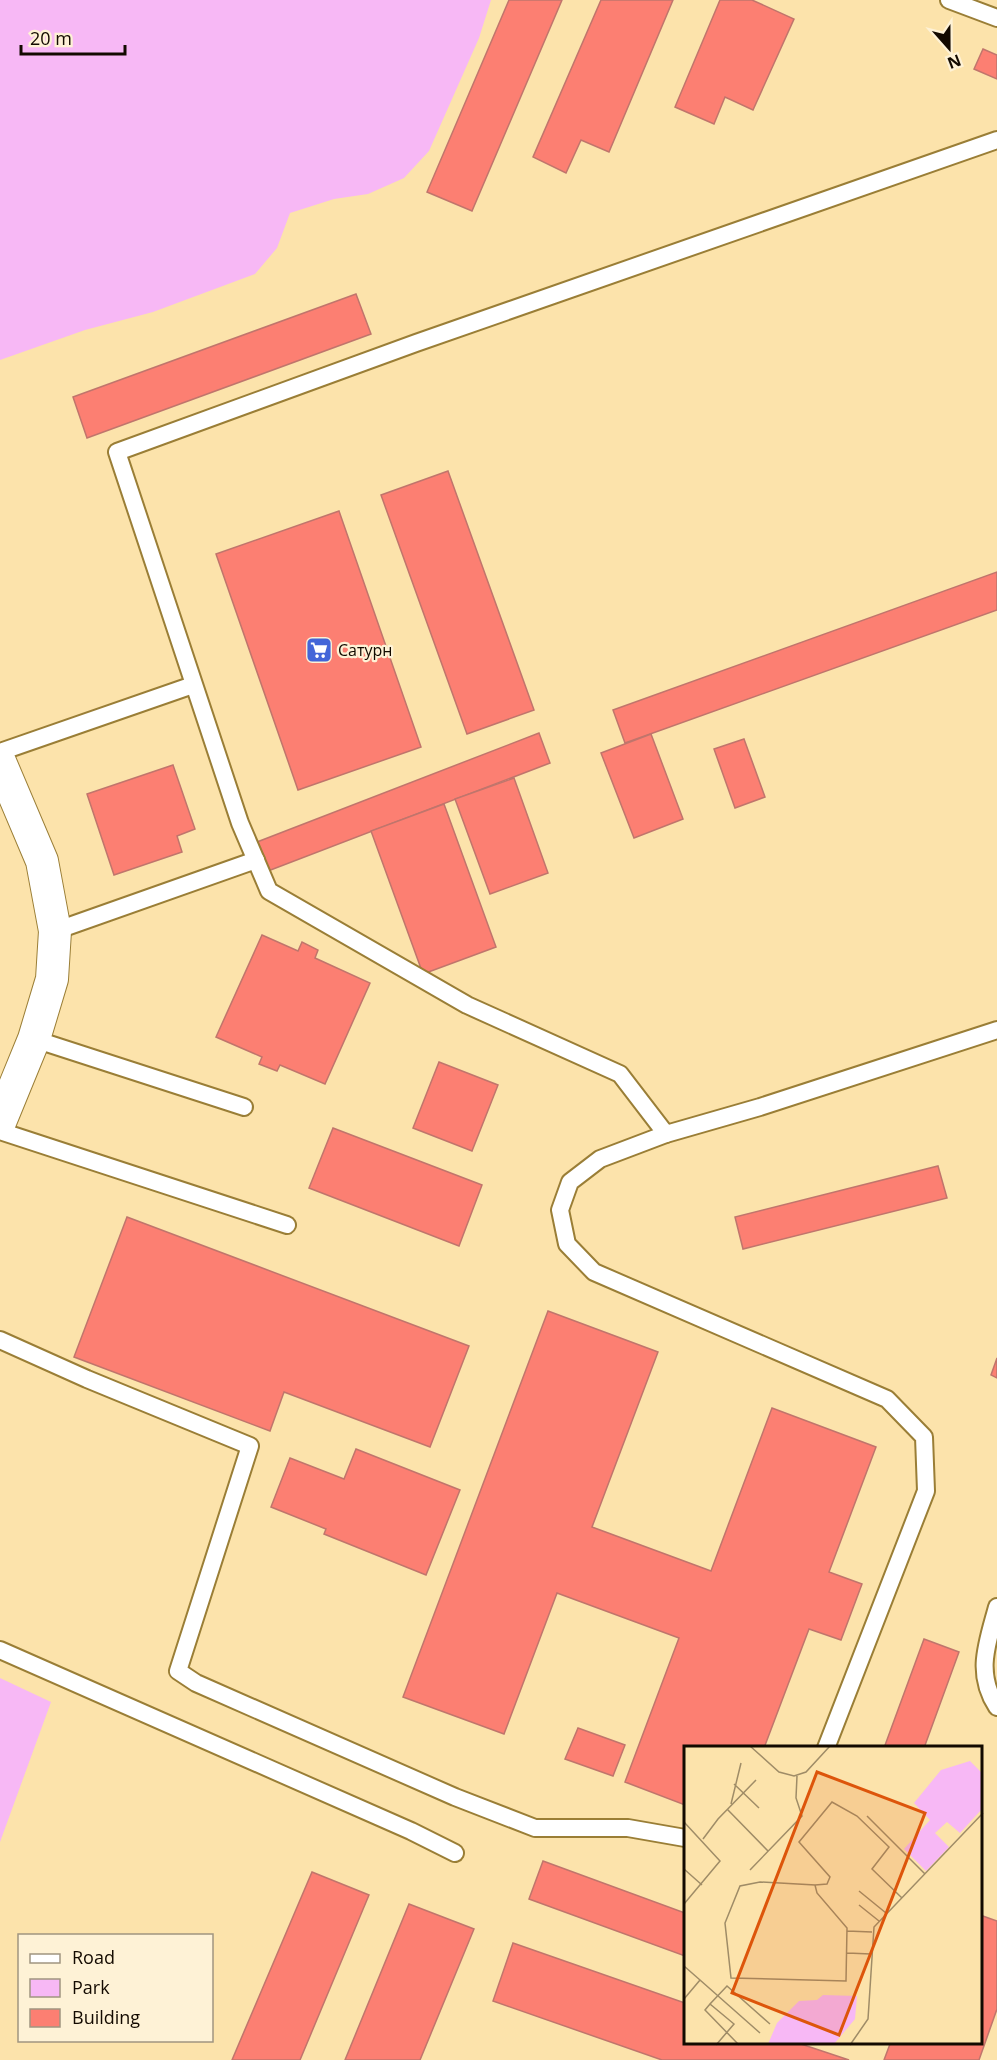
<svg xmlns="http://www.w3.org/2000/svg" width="997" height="2060" viewBox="0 0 997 2060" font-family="'Open Sans',sans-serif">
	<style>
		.green { fill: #f7b8f5 }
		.building { fill: #fc7f72; stroke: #c0756c; stroke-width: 1.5 }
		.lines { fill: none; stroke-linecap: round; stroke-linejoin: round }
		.lane-casing { stroke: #9a7e36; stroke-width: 20 }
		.street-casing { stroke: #9a7e36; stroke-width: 34 }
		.lane { stroke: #fff; stroke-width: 16 }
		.street { stroke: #fff; stroke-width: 32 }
		.labels { text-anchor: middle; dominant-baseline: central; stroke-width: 4.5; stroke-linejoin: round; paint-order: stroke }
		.poi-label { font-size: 16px; fill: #130a00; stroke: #fef2d6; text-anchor: start }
		.inset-road { fill: none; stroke: #9f8c67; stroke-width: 1.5 }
		.view { fill: #dd550b; fill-opacity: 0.15; stroke: #dd550b; stroke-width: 3 }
		.inset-edge { fill: none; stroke: #130a00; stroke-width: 3 }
	</style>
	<rect width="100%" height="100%" fill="#fce3ab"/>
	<!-- green -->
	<g class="green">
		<path d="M 0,0 L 491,0 L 479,38 L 429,151 L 404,178 L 368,194 L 334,199 L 290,213 L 277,248 L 255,274 L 153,312 L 85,330 L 0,360 Z"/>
		<path d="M 0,1678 L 51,1702 L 0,1842 Z"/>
	</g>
	<!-- building -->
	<g class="building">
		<path d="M 509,0 L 562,0 L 472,211 L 427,192 Z"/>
		<path d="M 601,0 L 673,0 L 609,152 L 581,140 L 566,173 L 533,157 Z"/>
		<path d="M 720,0 L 752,0 L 794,19 L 753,110 L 725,97 L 714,124 L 675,107 Z"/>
		<path d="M 983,49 L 997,55 L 997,79 L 974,69 Z"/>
		<path d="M 356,294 L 371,334 L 87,438 L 73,397 Z"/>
		<path d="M 448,471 L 534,710 L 467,734 L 381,495 Z"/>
		<path d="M 339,511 L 421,747 L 298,790 L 216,554 Z"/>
		<path d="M 997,572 L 997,610 L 625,743 L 613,710 Z"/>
		<path d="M 539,733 L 550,763 L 268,871 L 257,842 Z"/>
		<path d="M 651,734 L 683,819 L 634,838 L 601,753 Z"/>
		<path d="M 744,739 L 765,797 L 735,808 L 714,749 Z"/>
		<path d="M 173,765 L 195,829 L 177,836 L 182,852 L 114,875 L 87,794 Z"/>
		<path d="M 514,778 L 548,873 L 490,894 L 455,799 Z"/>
		<path d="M 444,804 L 496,947 L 423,974 L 371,831 Z"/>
		<path d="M 262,935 L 298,951 L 302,942 L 318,950 L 315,958 L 370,983 L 325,1084 L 280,1065 L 277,1071 L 259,1064 L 262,1057 L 216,1037 Z"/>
		<path d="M 439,1062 L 498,1085 L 472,1151 L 413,1128 Z"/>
		<path d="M 333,1128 L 482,1185 L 459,1246 L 309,1188 Z"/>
		<path d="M 938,1166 L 947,1198 L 743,1249 L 735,1217 Z"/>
		<path d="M 127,1217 L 469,1346 L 430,1447 L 284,1392 L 270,1431 L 74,1357 Z"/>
		<path d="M 548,1311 L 658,1352 L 592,1527 L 711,1571 L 772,1408 L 876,1447 L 829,1572 L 862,1584 L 841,1640 L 809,1629 L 764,1748 L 685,1748 L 685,1805 L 625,1782 L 679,1638 L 557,1593 L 504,1734 L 403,1697 Z"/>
		<path d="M 997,1358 L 997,1378 L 991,1375 Z"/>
		<path d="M 356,1449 L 460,1490 L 426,1575 L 324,1534 L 326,1529 L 271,1507 L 290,1458 L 344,1479 Z"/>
		<path d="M 924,1639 L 959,1652 L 924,1748 L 884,1748 Z"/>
		<path d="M 578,1728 L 625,1745 L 613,1776 L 565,1759 Z"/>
		<path d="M 543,1861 L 685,1913 L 685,1956 L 529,1899 Z"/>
		<path d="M 312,1872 L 369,1895 L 300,2060 L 232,2060 Z"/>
		<path d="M 409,1904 L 474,1929 L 420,2060 L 345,2060 Z"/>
		<path d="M 980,1915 L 997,1921 L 997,2009 L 979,2060 L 884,2060 L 890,2044 L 980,2044 Z"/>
		<path d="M 513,1943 L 685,2003 L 685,2044 L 801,2044 L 849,2060 L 662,2060 L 493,2001 Z"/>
	</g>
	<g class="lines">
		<defs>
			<g id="lane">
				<path d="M 949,0 L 997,18"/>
				<path d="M 997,140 L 416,343 L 117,452 L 240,823 L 269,891 L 467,1005 L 620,1074 L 666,1134 L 760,1107 L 997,1030"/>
				<path d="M 0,752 L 193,685"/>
				<path d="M 55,931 L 256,860"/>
				<path d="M 34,1039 L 244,1107"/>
				<path d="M 0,1131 L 287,1225"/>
				<path d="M 666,1134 L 600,1159 L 570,1182 L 560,1210 L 567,1244 L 594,1272 L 887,1399 L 924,1437 L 926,1491 L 826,1748"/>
				<path d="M 0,1340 L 87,1379 L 250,1446 L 178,1671 L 196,1683 L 455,1797 L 535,1828 L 628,1828 L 685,1838"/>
				<path d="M 997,1607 C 987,1644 975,1673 997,1707"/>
				<path d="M 0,1650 L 411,1831 L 455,1853"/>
			</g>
			<path id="street" d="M 0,762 L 42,861 L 55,931 L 52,979 L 34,1039 L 0,1122"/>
		</defs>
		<!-- lane casing -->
		<use href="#lane" class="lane-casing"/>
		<!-- street casing -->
		<use href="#street" class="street-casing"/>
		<!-- lane -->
		<use href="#lane" class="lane"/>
		<!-- street -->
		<use href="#street" class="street"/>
	</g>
	<!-- icons -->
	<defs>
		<symbol id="supermarket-square" viewBox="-11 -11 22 22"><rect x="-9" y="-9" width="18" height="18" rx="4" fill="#4365d8" stroke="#fef2d6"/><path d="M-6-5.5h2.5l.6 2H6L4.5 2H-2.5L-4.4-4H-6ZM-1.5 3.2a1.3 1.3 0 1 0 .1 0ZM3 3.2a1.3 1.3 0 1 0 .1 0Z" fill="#fff"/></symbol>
	</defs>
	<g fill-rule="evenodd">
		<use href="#supermarket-square" x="304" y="635" width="30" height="30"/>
	</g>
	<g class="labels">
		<!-- poi labels -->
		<g class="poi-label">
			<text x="338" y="650">Сатурн</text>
		</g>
	</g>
	<!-- overview -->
	<g transform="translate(684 1746)">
		<rect width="298" height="298" fill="#fce3ab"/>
		<path d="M 286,15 L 298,27 L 298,63 L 276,87 L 263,76 L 251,87 L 265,101 L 242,125 L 220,103 L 246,74 L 230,57 L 257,24 ZM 139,249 L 173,250 L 171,273 L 150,298 L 84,298 L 93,277 L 115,255 L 133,254 Z" fill="#f7b8f5"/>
		<path class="inset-road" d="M 66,0 L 95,26 L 110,30 L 122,26 L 146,0M 50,38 L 75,62M 47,58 L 57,17M 43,63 L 84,105M 183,70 L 241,128M 0,76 L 36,115 L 0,158M 19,93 L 34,73 L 72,34M 0,123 L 18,139M 66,124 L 118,70 L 112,52 L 113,30M 76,136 L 131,139 L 133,147 L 163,182 L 162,235 L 47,232 L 41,177 L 56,140 ZM 131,139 L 143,138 L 146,131 L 115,96 L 148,56 L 173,70 L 205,101 L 188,123 L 218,152M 175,145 L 202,167M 175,159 L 195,175M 163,185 L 188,186M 163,207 L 187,208M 0,220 L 16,234 L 0,253M 16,234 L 76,287M 26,258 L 21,264 L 55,299M 32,299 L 50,278 L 26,258 L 43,240 L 86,278M 166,299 L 184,273 L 190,181 L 299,67"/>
		<path class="view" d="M 133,26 L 241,67 L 155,289 L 48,247 Z"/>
		<rect width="298" height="298" class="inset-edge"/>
	</g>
	<!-- legend -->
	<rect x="18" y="1934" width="195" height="108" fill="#fef2d6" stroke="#a09580" stroke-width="1.5"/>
	<rect x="30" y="1954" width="30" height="9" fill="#ffffff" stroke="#a09580" stroke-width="1.5"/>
	<text x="72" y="1964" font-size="18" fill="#130a00">Road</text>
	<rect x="30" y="1979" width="30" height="18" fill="#f7b8f5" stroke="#a09580" stroke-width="1.5"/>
	<text x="72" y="1994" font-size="18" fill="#130a00">Park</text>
	<rect x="30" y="2009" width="30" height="18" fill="#fc7f72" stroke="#a09580" stroke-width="1.5"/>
	<text x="72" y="2024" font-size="18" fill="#130a00">Building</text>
	<!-- north arrow -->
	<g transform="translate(949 48) rotate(159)" stroke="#fef2d6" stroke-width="4.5" paint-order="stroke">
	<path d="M0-4.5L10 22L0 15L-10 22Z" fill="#130a00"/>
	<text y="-9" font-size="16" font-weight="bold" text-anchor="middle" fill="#130a00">N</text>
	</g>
	<!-- scale -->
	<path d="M21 45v9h104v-9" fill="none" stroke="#130a00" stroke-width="3"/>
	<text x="30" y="45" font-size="18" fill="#130a00" stroke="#fef2d6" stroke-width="4.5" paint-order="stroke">20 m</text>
</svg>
